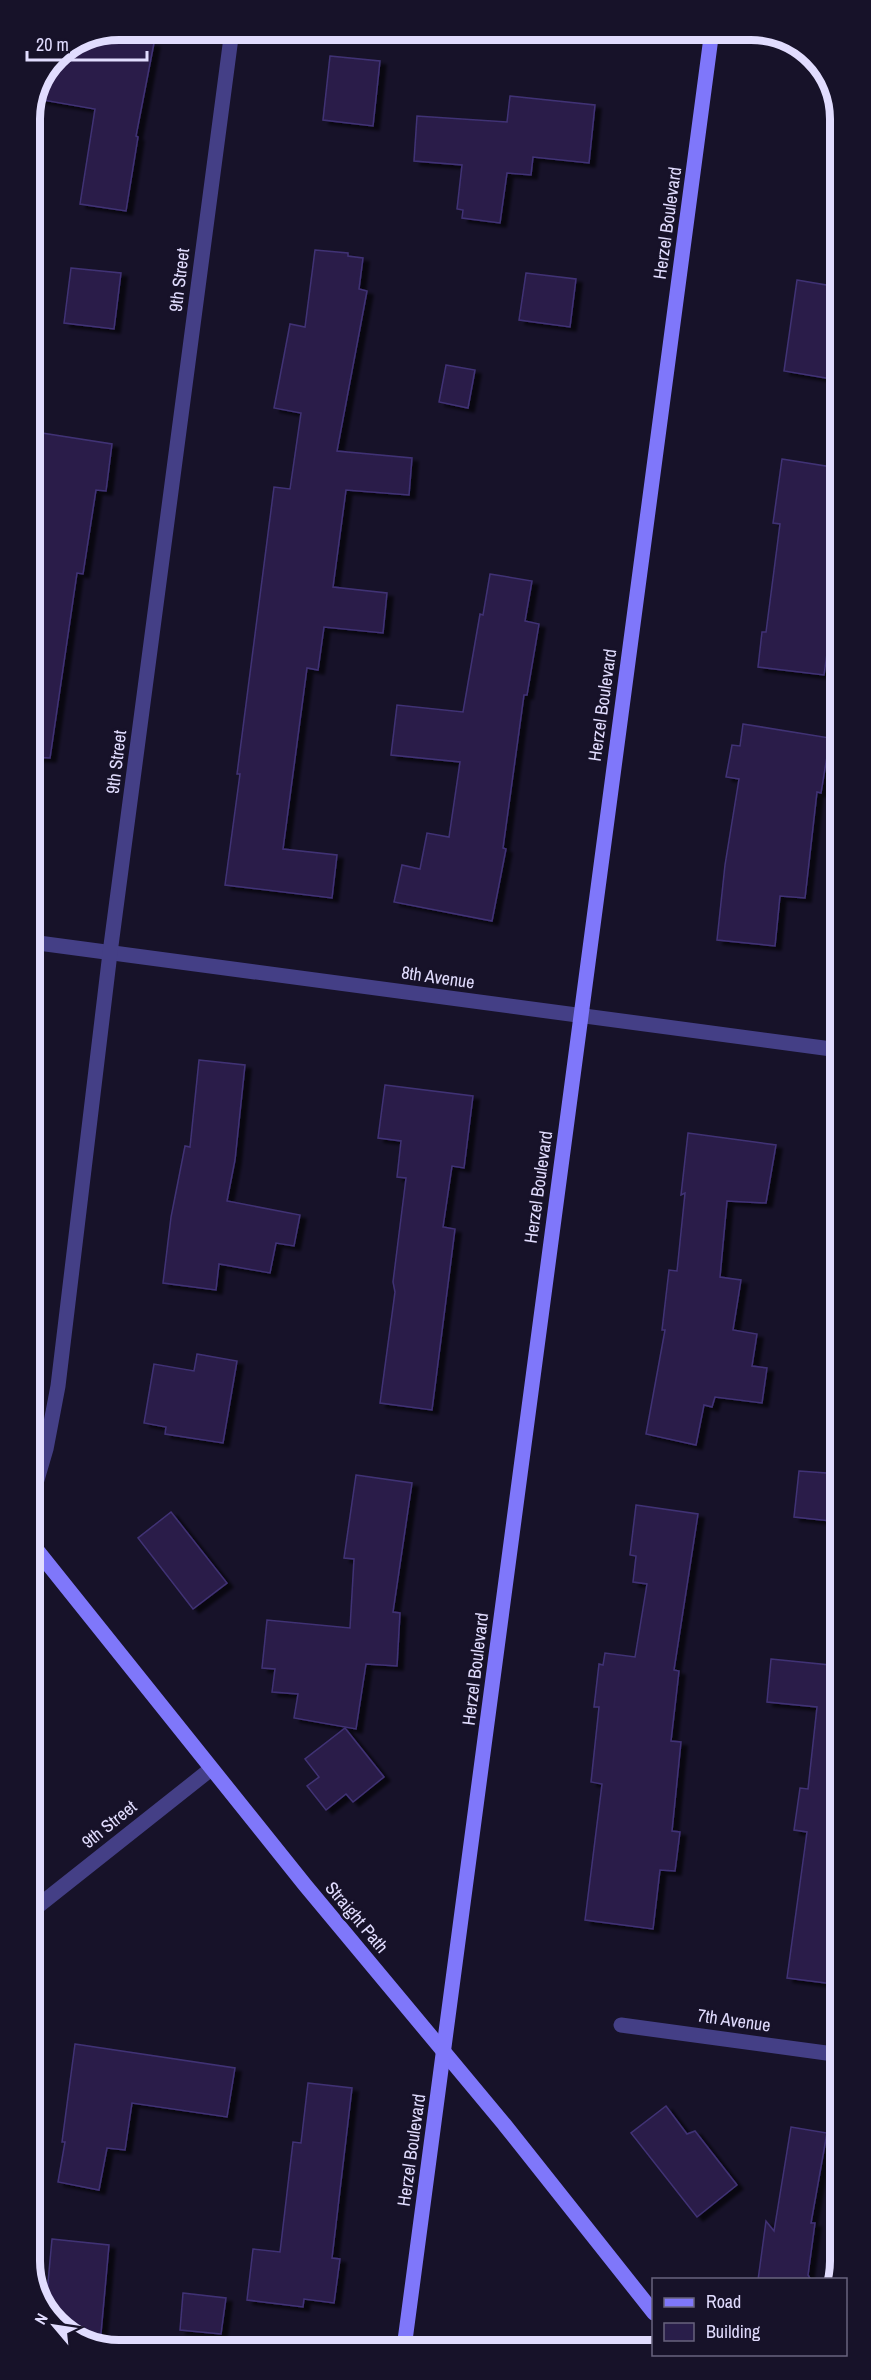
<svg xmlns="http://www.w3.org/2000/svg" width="871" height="2380" viewBox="0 0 871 2380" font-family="'Archivo Narrow',sans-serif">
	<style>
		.building { fill: #291e4a; stroke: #413275; stroke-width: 1.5; filter: url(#shadow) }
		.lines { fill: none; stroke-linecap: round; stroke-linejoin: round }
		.street { stroke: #443f86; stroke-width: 15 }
		.secondary { stroke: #7f77fa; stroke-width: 15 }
		.labels { text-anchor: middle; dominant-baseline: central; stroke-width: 5; stroke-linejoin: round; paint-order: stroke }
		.street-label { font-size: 18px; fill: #e1dcfe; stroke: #171229 }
		.rim { fill: none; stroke: #e1dcfe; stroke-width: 8 }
	</style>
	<defs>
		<filter id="shadow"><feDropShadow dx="6" dy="4" stdDeviation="1.5" flood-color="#0009"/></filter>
	</defs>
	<rect width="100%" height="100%" fill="#171229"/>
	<!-- building -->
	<g class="building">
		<path d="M 108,35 L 154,43 L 136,136 L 138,137 L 126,211 L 80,204 L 95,109 L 37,99 L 56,56 Z"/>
		<path d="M 330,56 L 380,61 L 373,126 L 323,120 Z"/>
		<path d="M 510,96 L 595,105 L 589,163 L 533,157 L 531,175 L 507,173 L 500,223 L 462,218 L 463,210 L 457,209 L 462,165 L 414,161 L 417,116 L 507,122 Z"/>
		<path d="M 315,250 L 348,253 L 348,256 L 363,258 L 359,289 L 367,291 L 337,451 L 412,458 L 409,495 L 346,490 L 333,587 L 387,593 L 383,633 L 324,627 L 318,670 L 307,668 L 283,849 L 337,855 L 332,898 L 225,885 L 240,774 L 237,774 L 274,487 L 290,489 L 301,413 L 274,408 L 290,324 L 305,327 Z"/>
		<path d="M 71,268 L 121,273 L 114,329 L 64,323 Z"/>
		<path d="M 526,273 L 576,279 L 570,327 L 519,320 Z"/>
		<path d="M 797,280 L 838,287 L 838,380 L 784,371 Z"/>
		<path d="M 446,365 L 475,370 L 468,408 L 439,402 Z"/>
		<path d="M 42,433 L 112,444 L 106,491 L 96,490 L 83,574 L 77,573 L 50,758 L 31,757 L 31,617 L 43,528 L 31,526 L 31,508 Z"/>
		<path d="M 782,459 L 838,468 L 839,569 L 824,675 L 758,667 L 762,632 L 766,632 L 780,524 L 773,523 Z"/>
		<path d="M 490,574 L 532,581 L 525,621 L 539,624 L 527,695 L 524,695 L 503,848 L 506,849 L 492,921 L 394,902 L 402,865 L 420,869 L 427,833 L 449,837 L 460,762 L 391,755 L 397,705 L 463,712 L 480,614 L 483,615 Z"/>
		<path d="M 743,724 L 830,738 L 821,793 L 817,792 L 805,898 L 780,896 L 775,946 L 717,940 L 725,865 L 739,779 L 726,777 L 732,745 L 740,746 Z"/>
		<path d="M 199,1060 L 245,1065 L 235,1160 L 227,1201 L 300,1215 L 294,1246 L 276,1243 L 270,1273 L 219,1264 L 216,1290 L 163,1283 L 171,1217 L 185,1146 L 190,1147 Z"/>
		<path d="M 385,1085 L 473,1096 L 464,1168 L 452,1166 L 443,1227 L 455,1229 L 432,1410 L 380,1403 L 395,1292 L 393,1282 L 406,1178 L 397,1177 L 401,1141 L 378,1138 Z"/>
		<path d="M 688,1133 L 776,1145 L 766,1203 L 727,1201 L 720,1277 L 741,1280 L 733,1330 L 757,1334 L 752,1366 L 767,1368 L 762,1403 L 715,1397 L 712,1407 L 704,1405 L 696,1445 L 646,1434 L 665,1330 L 662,1330 L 669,1270 L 677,1271 L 685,1193 L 681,1195 Z"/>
		<path d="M 197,1354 L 237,1361 L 223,1443 L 165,1434 L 166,1427 L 144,1423 L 154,1364 L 194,1371 Z"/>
		<path d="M 799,1471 L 840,1474 L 840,1522 L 794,1517 Z"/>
		<path d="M 356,1475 L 412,1483 L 393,1612 L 400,1613 L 397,1666 L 366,1664 L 356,1729 L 294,1718 L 298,1694 L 272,1692 L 275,1669 L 262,1668 L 267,1620 L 350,1628 L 354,1559 L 344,1558 Z"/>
		<path d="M 636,1505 L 698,1514 L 674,1670 L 679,1671 L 671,1741 L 681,1742 L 672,1831 L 680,1832 L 675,1871 L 660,1870 L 653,1929 L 585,1920 L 602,1784 L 591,1782 L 599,1707 L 594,1707 L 599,1664 L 603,1665 L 605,1653 L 635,1657 L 647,1584 L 633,1582 L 636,1556 L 630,1555 Z"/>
		<path d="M 171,1512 L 227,1583 L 193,1609 L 138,1538 Z"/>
		<path d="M 771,1659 L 840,1666 L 841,1985 L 787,1978 L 807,1832 L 794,1830 L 800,1788 L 808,1789 L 817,1707 L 767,1702 Z"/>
		<path d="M 345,1728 L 384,1777 L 353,1802 L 346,1794 L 326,1810 L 307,1786 L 319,1777 L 305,1759 Z"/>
		<path d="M 75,2044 L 235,2068 L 227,2117 L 132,2103 L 125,2150 L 107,2148 L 99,2190 L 58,2182 L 65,2142 L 62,2142 Z"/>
		<path d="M 308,2083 L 352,2088 L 332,2258 L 340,2259 L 334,2303 L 304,2299 L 303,2307 L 247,2300 L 253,2249 L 280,2252 L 293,2142 L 301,2143 Z"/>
		<path d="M 666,2106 L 687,2134 L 695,2131 L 737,2185 L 697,2217 L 631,2133 Z"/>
		<path d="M 791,2127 L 827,2133 L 811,2223 L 815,2223 L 808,2275 L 811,2280 L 758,2280 L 766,2221 L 774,2231 Z"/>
		<path d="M 52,2239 L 109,2245 L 100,2344 L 61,2328 L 46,2304 Z"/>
		<path d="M 183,2293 L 226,2298 L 221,2334 L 180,2330 Z"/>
	</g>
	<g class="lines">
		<!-- street -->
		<g class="street">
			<path d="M 31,942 L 839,1050"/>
			<path d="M 32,1497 L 46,1449 L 58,1386 L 110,953 L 232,30"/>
			<path d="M 33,1910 L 211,1769"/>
			<path d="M 621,2025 L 841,2055"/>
		</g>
		<!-- secondary -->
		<g class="secondary">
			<path d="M 32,1544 L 305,1885 L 504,2124 L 654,2313"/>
			<path d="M 404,2348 L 712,30"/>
		</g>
	</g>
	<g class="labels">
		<!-- street labels -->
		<g class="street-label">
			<text transform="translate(667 223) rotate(-82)">Herzel Boulevard</text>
			<text transform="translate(179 280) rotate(-83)">9th Street</text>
			<text transform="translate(602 705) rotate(-82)">Herzel Boulevard</text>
			<text transform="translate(116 762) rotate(-83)">9th Street</text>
			<text transform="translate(438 977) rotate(8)">8th Avenue</text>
			<text transform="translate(538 1187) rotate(-82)">Herzel Boulevard</text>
			<text transform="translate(475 1669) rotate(-83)">Herzel Boulevard</text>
			<text transform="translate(109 1824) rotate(-39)">9th Street</text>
			<text transform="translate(357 1917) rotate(50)">Straight Path</text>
			<text transform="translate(734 2020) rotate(8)">7th Avenue</text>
			<text transform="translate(411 2150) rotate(-82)">Herzel Boulevard</text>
		</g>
	</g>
	<!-- crop -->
	<path d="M0 0H871V2380H0ZM119 40H751A79 79 0 0 1 830 119V2261A79 79 0 0 1 751 2340H119A79 79 0 0 1 40 2261V119A79 79 0 0 1 119 40Z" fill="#171229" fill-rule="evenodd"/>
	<path class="rim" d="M119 40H751A79 79 0 0 1 830 119V2261A79 79 0 0 1 751 2340H119A79 79 0 0 1 40 2261V119A79 79 0 0 1 119 40Z"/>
	<!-- legend -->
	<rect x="652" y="2278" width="195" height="78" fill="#171229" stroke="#68637e" stroke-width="1.5"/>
	<rect x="664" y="2298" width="30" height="9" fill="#7f77fa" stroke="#68637e" stroke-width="1.5"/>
	<text x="706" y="2308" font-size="18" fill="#e1dcfe">Road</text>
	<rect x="664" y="2323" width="30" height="18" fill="#291e4a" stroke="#68637e" stroke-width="1.5"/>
	<text x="706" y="2338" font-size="18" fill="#e1dcfe">Building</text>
	<!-- north arrow -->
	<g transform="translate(54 2326) rotate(299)" stroke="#171229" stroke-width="4.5" paint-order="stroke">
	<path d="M0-4.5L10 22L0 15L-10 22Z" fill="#e1dcfe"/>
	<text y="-9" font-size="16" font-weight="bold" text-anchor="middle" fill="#e1dcfe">N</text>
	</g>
	<!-- scale -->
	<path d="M27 51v9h120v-9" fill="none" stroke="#e1dcfe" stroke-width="3"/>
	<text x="36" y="51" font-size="18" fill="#e1dcfe" stroke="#171229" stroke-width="4.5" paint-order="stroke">20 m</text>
</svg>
